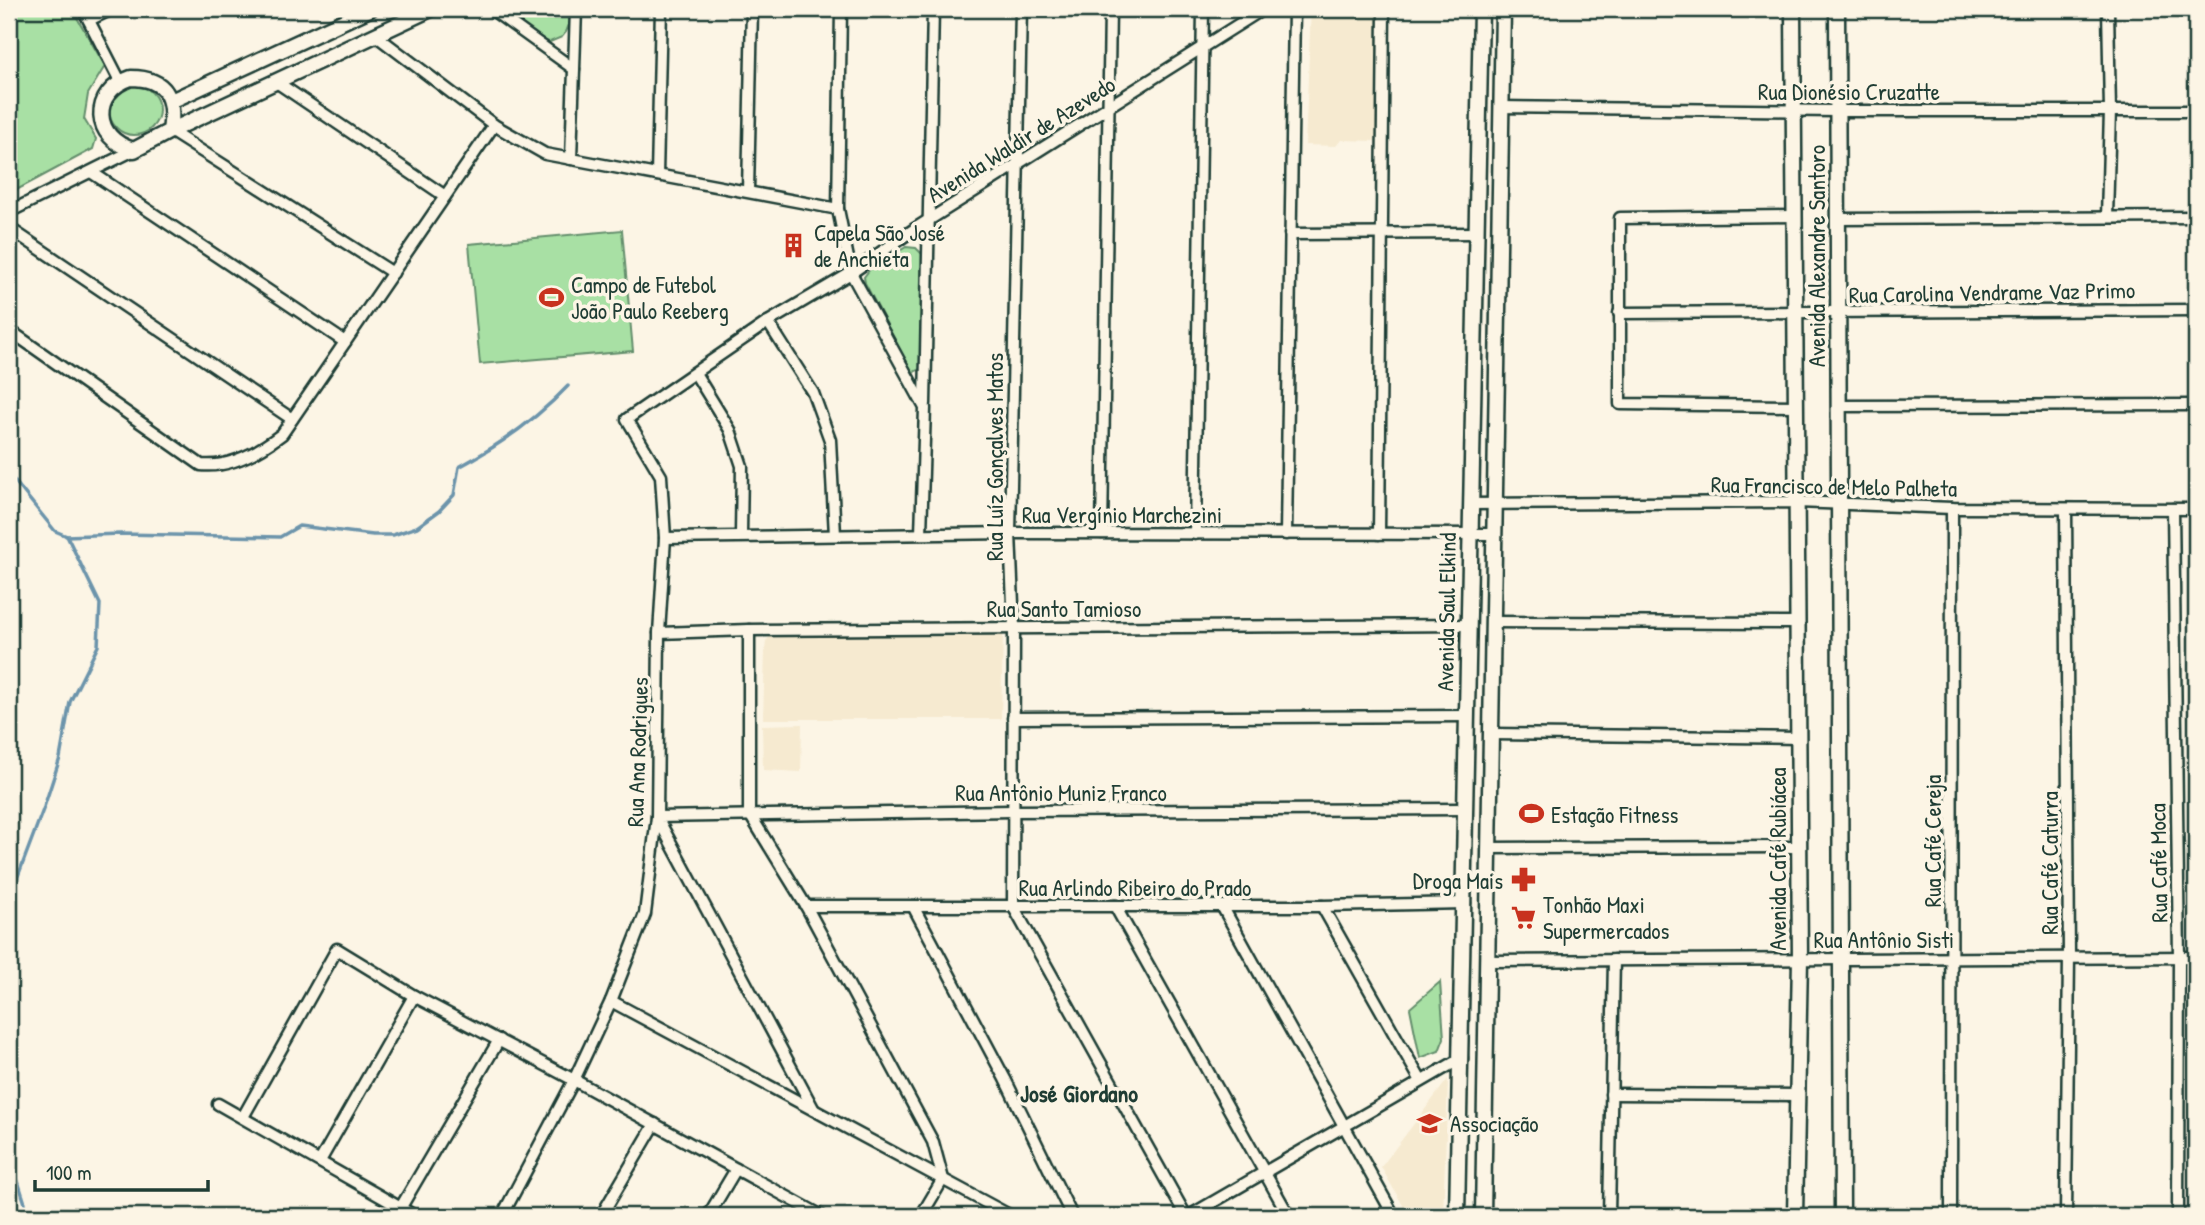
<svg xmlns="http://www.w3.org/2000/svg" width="2205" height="1225" viewBox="0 0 2205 1225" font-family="'Patrick Hand',sans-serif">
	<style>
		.built { fill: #f6ead0 }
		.green { fill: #a8e0a4; stroke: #648e6c; stroke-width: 2 }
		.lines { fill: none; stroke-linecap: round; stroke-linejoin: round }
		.stream { stroke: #6c94ab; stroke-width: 3.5 }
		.street-casing { stroke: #1f3d34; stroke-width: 15 }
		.secondary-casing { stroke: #1f3d34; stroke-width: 19 }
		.street { stroke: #fcf5e5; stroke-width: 10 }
		.secondary { stroke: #fcf5e5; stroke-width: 14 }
		.labels { text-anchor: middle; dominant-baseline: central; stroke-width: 7; stroke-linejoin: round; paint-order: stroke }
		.street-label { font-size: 23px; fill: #1f3d34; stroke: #fcf5e5 }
		.poi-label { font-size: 23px; fill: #1f3d34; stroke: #fcf5e5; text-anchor: start }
		.neighbourhood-label { font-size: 24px; font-weight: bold; fill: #1f3d34; stroke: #fcf5e5 }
	</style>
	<rect width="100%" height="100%" fill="#fcf5e5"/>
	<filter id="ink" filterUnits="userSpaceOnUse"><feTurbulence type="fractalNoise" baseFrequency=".0143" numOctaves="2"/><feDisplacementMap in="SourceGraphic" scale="14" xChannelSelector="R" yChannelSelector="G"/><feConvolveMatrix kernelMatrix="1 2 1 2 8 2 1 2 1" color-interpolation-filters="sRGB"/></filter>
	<g filter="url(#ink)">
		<!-- built -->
		<g class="built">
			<path d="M 1311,9 L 1380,9 L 1376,141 L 1341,140 L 1336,146 L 1305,145 Z"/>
			<path d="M 1003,633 L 1001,719 L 763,719 L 765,651 L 766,641 L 772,634 Z"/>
			<path d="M 802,724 L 801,772 L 763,770 L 762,725 Z"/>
			<path d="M 1448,1079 L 1443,1216 L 1409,1216 L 1381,1167 Z"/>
		</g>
		<!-- green -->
		<g class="green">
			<path d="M 9,9 L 72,9 L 105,66 L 88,94 L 84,119 L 96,139 L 93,149 L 9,194 Z"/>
			<path d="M 498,9 L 571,9 L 571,20 L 566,32 L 562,37 L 550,42 L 544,41 Z"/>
			<circle cx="134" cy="110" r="25"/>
			<path d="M 622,230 L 633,351 L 480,364 L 469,244 Z"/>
			<path d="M 906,247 L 916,248 L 924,256 L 922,368 L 914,372 L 910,369 L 865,283 L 864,277 L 870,269 Z"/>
			<path d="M 1440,982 L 1444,1038 L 1439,1051 L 1420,1058 L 1410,1008 Z"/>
		</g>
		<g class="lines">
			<!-- stream -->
			<g class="stream">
				<path d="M 9,474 L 55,531 L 67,536 L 100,604 L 98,646 L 70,702 L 60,758 L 44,807 L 9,900"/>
				<path d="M 66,536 L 120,534 L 280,537 L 299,526 L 373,535 L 393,535 L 417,527 L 439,511 L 454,495 L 459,467 C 500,445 536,420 568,386"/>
				<path d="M 9,1153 L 29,1216"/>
			</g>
			<defs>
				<g id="street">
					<path d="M 83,9 L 120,81"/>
					<path d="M 491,9 L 574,69"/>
					<path d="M 841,9 L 838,209 L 851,273 L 925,408 L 921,534"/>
					<path d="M 1021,9 L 1010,533 L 1014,628 L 1013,906 L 1186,1216"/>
					<path d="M 89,20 L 112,9"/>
					<path d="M 374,34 L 494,125 L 545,154 L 838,209"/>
					<path d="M 275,81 L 445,196"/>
					<path d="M 1501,107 L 1838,111 L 2196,111"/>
					<path d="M 170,131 L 393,273"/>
					<path d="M 571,159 L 576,9"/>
					<path d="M 91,172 L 345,342"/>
					<path d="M 657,175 L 661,9"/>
					<path d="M 748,191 L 752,9"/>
					<path d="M 9,212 L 134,150"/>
					<path d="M 1796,216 L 1620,218 L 1620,404 L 1797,406"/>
					<path d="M 2107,217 L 2110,111 L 2108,9"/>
					<path d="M 1839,219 L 2196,217"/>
					<path d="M 9,228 L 292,419"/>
					<path d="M 1290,234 L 1477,233"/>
					<path d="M 1619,313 L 2196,310"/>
					<path d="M 768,322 L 813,393 L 830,440 L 835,535"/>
					<path d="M 9,330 L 201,465 C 230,468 260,451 282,434 L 494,125"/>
					<path d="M 695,373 L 730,430 L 742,466 L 741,535"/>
					<path d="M 925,404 L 933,9"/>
					<path d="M 1840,406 L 2196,405"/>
					<path d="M 1470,504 L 1797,502 L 1952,508 L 2196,509"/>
					<path d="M 2173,509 L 2179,957 L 2178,1216"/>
					<path d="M 1102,533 L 1110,9"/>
					<path d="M 1195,534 L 1203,9"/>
					<path d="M 1286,534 L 1294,9"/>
					<path d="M 1379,534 L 1384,9"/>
					<path d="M 665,538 L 1010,533 L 1494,534"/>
					<path d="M 1493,622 L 1799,623"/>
					<path d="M 749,630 L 749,813 L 806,906 L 933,1142 L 943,1179 L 921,1216"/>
					<path d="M 659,633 L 749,630 L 1468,625"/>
					<path d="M 1013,718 L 1467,716"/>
					<path d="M 1491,734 L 1799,738"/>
					<path d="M 1489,848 L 1799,847"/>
					<path d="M 806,906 L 1322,906 L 1465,903"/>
					<path d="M 913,906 L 1005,1079 L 1072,1216"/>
					<path d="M 1115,906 L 1289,1216"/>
					<path d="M 1222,906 L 1394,1216"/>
					<path d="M 1322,906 L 1421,1081"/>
					<path d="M 1487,961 L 2196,957"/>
					<path d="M 611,1001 L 1011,1216"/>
					<path d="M 1611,1094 L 1797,1095"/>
					<path d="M 218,1104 L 415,1216"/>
					<path d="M 814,1110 L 657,817 L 1012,811 L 1465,809"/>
					<path d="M 243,1117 L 337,949 L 414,996 L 574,1080 L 822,1216"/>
					<path d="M 320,1161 L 414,996"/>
					<path d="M 401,1207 L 499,1040"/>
					<path d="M 502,1216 L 574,1080 L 611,1001 L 645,914 L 657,817 L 659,633 L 665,538 L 661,476 L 627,419 L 768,322 L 851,273 L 916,228 L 1263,9"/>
					<path d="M 601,1216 L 655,1124"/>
					<path d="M 708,1216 L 736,1169"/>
					<path d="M 1189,1216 L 1462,1058"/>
					<path d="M 1609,1216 L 1614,960"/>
					<path d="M 1951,1216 L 1952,508"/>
					<path d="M 2066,1216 L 2069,957 L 2066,509"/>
				</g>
				<g id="secondary">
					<path d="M 1793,9 L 1800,959 L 1795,1216"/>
					<path d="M 1837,9 L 1842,1216"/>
					<path d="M 131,78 C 167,78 175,99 170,131 L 134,150 C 92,139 90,92 131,78 Z"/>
					<path d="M 171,101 L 370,9"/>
					<path d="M 170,131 L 431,9"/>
					<path d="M 1457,1216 L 1481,9"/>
					<path d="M 1483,1216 L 1503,9"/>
				</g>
			</defs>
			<!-- street casing -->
			<use href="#street" class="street-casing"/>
			<!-- secondary casing -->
			<use href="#secondary" class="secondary-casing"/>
			<!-- street -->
			<use href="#street" class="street"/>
			<!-- secondary -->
			<use href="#secondary" class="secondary"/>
		</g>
	</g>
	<!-- icons -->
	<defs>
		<symbol id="building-bare" viewBox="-9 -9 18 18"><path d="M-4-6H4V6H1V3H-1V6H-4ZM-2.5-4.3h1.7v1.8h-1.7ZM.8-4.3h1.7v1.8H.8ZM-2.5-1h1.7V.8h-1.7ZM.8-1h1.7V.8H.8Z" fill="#c8321e" stroke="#fcf5e5" stroke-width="2.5" paint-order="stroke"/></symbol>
		<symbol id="stadium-bare" viewBox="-9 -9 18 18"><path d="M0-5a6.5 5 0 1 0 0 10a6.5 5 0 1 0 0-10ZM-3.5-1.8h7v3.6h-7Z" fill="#c8321e" stroke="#fcf5e5" stroke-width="2.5" paint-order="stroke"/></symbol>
		<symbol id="pharmacy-bare" viewBox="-9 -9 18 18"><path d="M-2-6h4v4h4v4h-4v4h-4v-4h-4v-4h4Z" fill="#c8321e" stroke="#fcf5e5" stroke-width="2.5" paint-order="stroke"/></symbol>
		<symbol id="supermarket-bare" viewBox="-9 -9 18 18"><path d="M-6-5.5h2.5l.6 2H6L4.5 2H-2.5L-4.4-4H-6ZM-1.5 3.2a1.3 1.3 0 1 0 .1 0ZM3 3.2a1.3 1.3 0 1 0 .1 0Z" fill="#c8321e" stroke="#fcf5e5" stroke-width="2.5" paint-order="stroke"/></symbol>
		<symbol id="school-bare" viewBox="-9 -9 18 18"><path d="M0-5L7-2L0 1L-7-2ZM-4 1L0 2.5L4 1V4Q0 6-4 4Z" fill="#c8321e" stroke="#fcf5e5" stroke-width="2.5" paint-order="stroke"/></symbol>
	</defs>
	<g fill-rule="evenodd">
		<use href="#building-bare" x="776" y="228" width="35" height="35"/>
		<use href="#stadium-bare" x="534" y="280" width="35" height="35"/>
		<use href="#stadium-bare" x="1514" y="796" width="35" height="35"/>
		<use href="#pharmacy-bare" x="1506" y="862" width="35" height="35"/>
		<use href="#supermarket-bare" x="1506" y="900" width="35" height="35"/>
		<use href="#school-bare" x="1412" y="1106" width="35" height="35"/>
	</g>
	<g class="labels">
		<!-- street labels -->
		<g class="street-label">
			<text x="1849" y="91">Rua Dionésio Cruzatte</text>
			<text transform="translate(1021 139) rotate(-32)">Avenida Waldir de Azevedo</text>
			<text transform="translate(1816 256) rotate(-90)">Avenida Alexandre Santoro</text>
			<text transform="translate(1992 292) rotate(-1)">Rua Carolina Vendrame Vaz Primo</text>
			<text transform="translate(994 457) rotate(-90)">Rua Luíz Gonçalves Matos</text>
			<text transform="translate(1834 486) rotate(1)">Rua Francisco de Melo Palheta</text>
			<text x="1122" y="514">Rua Vergínio Marchezini</text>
			<text x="1064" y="608">Rua Santo Tamioso</text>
			<text transform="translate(1446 612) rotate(-89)">Avenida Saul Elkind</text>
			<text transform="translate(637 752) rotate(-88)">Rua Ana Rodrigues</text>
			<text x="1061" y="792">Rua Antônio Muniz Franco</text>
			<text transform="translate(1932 841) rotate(-90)">Rua Café Cereja</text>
			<text transform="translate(1777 859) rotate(-90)">Avenida Café Rubiácea</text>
			<text transform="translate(2049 863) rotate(-90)">Rua Café Caturra</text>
			<text transform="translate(2158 863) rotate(-91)">Rua Café Moca</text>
			<text x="1135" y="887">Rua Arlindo Ribeiro do Prado</text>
			<text x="1884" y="939">Rua Antônio Sisti</text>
		</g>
		<!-- poi labels -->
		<g class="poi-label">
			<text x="814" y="232">Capela São José<tspan x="814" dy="26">de Anchieta</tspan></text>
			<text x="571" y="284">Campo de Futebol<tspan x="571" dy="26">João Paulo Reeberg</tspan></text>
			<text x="1551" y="814">Estação Fitness</text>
			<text x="1503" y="880" text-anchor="end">Droga Mais</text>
			<text x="1543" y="904">Tonhão Maxi<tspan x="1543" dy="26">Supermercados</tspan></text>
			<text x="1450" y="1123">Associação</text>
		</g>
		<!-- neighbourhood labels -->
		<g class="neighbourhood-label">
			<text x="1079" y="1093">José Giordano</text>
		</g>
	</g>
	<!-- margin -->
	<rect width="2205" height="1225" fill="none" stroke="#fcf5e5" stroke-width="35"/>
	<rect x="18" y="18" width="2170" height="1190" fill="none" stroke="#1f3d34" stroke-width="2.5" filter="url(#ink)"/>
	<!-- scale -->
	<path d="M35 1180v10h173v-10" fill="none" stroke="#1f3d34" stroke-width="3.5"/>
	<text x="46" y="1180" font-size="21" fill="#1f3d34" stroke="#fcf5e5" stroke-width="5" paint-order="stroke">100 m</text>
</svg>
